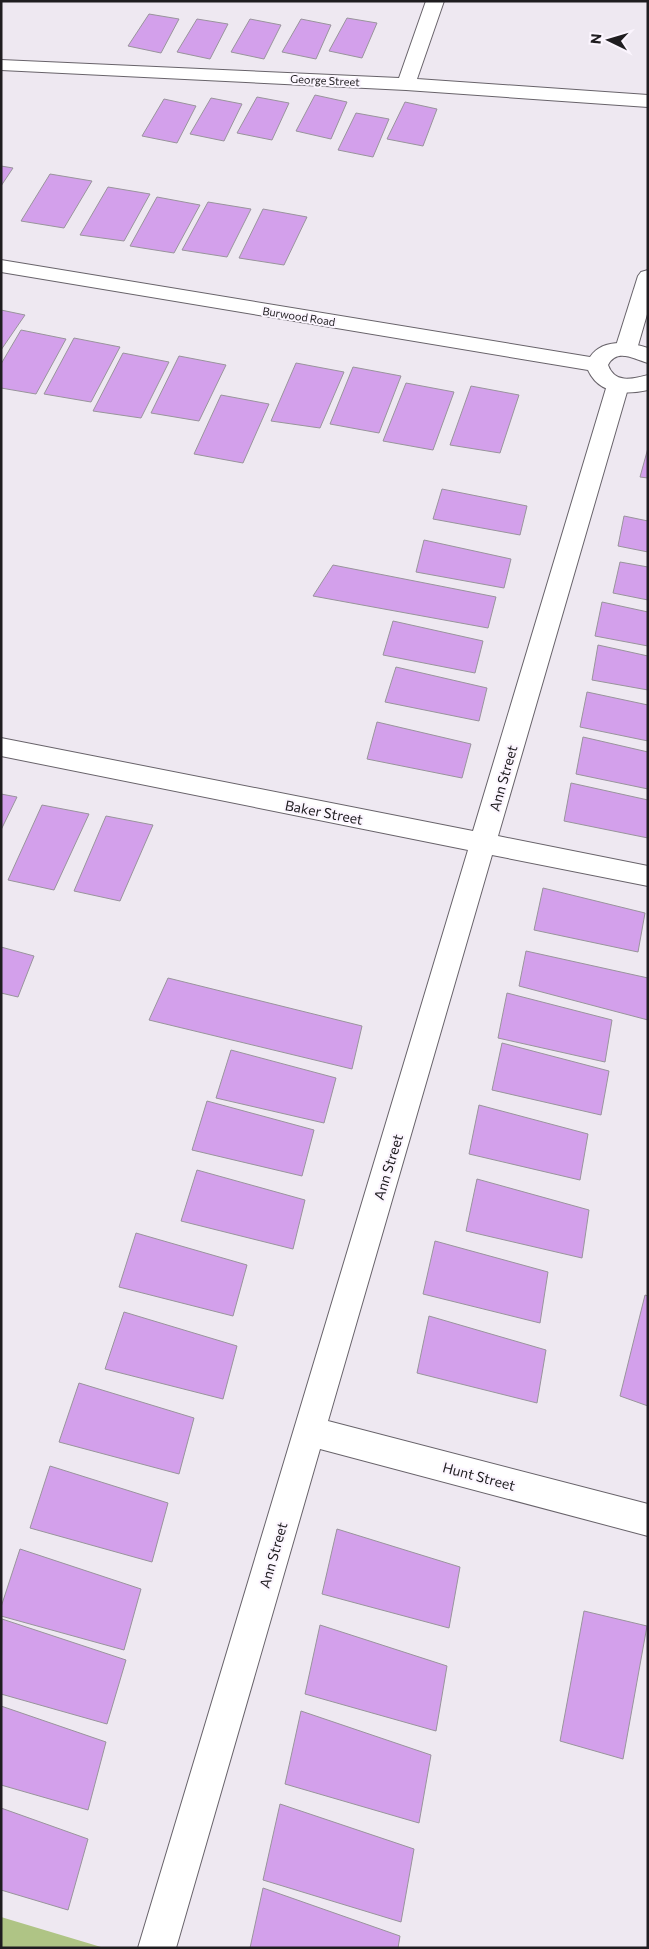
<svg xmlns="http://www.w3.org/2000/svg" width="649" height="1949" viewBox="0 0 649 1949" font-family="Commissioner,sans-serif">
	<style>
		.green { fill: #afc485 }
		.building { fill: #d3a0eb; stroke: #99949c }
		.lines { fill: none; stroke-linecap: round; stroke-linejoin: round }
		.minor-casing { stroke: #68636a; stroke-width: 2 }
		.secondary-casing { stroke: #68636a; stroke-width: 2 }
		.minor { fill: #fff; fill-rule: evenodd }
		.secondary { fill: #fff; fill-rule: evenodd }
		.labels { text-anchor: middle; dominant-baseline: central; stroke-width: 4; stroke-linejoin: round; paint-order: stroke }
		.far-street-label { font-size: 11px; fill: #1f1d20; stroke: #fbf5fe }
		.street-label { font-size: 14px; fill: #1f1d20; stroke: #fbf5fe }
	</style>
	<rect width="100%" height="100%" fill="#eee8f1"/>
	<!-- green -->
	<path class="green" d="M 1,1917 L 101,1947 L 1,1948 Z"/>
	<!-- building -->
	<g class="building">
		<path d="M 149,14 L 179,19 L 161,53 L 128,46 Z"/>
		<path d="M 347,18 L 377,23 L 362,58 L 329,51 Z"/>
		<path d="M 197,19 L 228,24 L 210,59 L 177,52 Z"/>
		<path d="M 250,19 L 281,25 L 264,59 L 231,52 Z"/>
		<path d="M 301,19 L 331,25 L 316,59 L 282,52 Z"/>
		<path d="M 315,95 L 347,102 L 331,139 L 296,131 Z"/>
		<path d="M 257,97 L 289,103 L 272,140 L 237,133 Z"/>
		<path d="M 211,98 L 242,104 L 224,141 L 190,134 Z"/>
		<path d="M 164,99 L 196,106 L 177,143 L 142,136 Z"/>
		<path d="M 405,102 L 437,109 L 423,146 L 387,139 Z"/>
		<path d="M 356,113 L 389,119 L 373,157 L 338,150 Z"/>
		<path d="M 1,166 L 13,168 L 1,186 Z"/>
		<path d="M 50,174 L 92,181 L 64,228 L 21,221 Z"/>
		<path d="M 108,187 L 150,194 L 124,241 L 80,235 Z"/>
		<path d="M 157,197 L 200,205 L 174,253 L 130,246 Z"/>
		<path d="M 208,202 L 251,209 L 227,257 L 182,250 Z"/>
		<path d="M 263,209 L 307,217 L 284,265 L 239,258 Z"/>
		<path d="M 1,310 L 25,315 L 1,350 Z"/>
		<path d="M 21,330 L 66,339 L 36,394 L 1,388 L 1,364 Z"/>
		<path d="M 74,338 L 120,347 L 91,402 L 44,394 Z"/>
		<path d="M 123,353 L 169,362 L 141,418 L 93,411 Z"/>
		<path d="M 179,356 L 226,365 L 199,421 L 151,413 Z"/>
		<path d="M 296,363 L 344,372 L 320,428 L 271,421 Z"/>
		<path d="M 353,367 L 401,376 L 379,433 L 330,424 Z"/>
		<path d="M 406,383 L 454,392 L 433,450 L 383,441 Z"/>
		<path d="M 471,386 L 519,395 L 500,453 L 450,445 Z"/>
		<path d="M 221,395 L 269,404 L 243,463 L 194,454 Z"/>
		<path d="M 648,448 L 648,478 L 640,477 Z"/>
		<path d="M 442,489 L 527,506 L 520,535 L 433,519 Z"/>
		<path d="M 624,516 L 648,521 L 648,552 L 618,546 Z"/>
		<path d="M 424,540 L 511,559 L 504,588 L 416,572 Z"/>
		<path d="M 620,562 L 648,567 L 648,600 L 613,593 Z"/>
		<path d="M 333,565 L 496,597 L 488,628 L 313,596 Z"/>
		<path d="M 602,602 L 648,612 L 648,646 L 595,636 Z"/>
		<path d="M 393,621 L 483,641 L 475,673 L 383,655 Z"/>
		<path d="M 598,645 L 648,656 L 648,690 L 592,680 Z"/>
		<path d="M 396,667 L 487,688 L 479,721 L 385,702 Z"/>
		<path d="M 587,692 L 648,705 L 648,741 L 580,727 Z"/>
		<path d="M 377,722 L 471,744 L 462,778 L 367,759 Z"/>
		<path d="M 583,737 L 648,752 L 648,789 L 576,774 Z"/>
		<path d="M 571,783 L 648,800 L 648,838 L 564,821 Z"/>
		<path d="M 1,794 L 17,797 L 1,830 Z"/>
		<path d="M 42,805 L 89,814 L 54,890 L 8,880 Z"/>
		<path d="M 106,816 L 153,825 L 120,901 L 74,891 Z"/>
		<path d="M 543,888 L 645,913 L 638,952 L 534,930 Z"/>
		<path d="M 1,947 L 34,956 L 18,997 L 1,993 Z"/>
		<path d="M 526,951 L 648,978 L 648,1020 L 519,986 Z"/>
		<path d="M 168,978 L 362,1026 L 352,1069 L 149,1020 Z"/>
		<path d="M 507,993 L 612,1020 L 605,1062 L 498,1038 Z"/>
		<path d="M 502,1043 L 609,1071 L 601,1115 L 492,1090 Z"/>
		<path d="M 231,1050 L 336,1078 L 324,1123 L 216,1098 Z"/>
		<path d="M 207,1101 L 314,1130 L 302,1176 L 192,1150 Z"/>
		<path d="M 479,1105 L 588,1134 L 580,1180 L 469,1154 Z"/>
		<path d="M 197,1170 L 305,1200 L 293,1249 L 181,1221 Z"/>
		<path d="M 477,1179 L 589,1210 L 582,1258 L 466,1231 Z"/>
		<path d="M 136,1233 L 247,1265 L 233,1316 L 119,1287 Z"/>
		<path d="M 435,1241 L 548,1272 L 540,1323 L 423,1294 Z"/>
		<path d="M 645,1295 L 648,1296 L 648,1406 L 620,1396 Z"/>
		<path d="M 124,1312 L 237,1346 L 223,1399 L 105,1369 Z"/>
		<path d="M 429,1316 L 546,1350 L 537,1403 L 417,1373 Z"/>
		<path d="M 79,1383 L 194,1418 L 179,1474 L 59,1442 Z"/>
		<path d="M 50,1466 L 168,1503 L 152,1562 L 30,1528 Z"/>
		<path d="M 337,1529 L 460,1567 L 449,1628 L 322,1594 Z"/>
		<path d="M 20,1549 L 141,1589 L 124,1650 L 1,1616 L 1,1607 Z"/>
		<path d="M 584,1611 L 647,1626 L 623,1759 L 560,1741 Z"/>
		<path d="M 2,1619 L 126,1660 L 107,1724 L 1,1694 Z"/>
		<path d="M 320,1625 L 447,1666 L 436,1731 L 305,1694 Z"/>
		<path d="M 1,1706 L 106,1742 L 88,1810 L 1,1785 Z"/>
		<path d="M 301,1711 L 431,1755 L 419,1823 L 285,1784 Z"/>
		<path d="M 280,1804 L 414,1849 L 401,1922 L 263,1880 Z"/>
		<path d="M 1,1808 L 88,1839 L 68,1910 L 1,1890 Z"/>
		<path d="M 263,1888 L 400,1936 L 398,1948 L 250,1948 Z"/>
	</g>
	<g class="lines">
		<defs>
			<g id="minor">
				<path d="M 426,1 L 444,1 L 417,79 L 648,95 L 648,107 L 406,90 L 1,70 L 1,60 L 399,78 Z"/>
				<path d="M 648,270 L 648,311 L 637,349 L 633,354 L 626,356 L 619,354 L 615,349 L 638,276 L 641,272 Z"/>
				<path d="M 618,378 L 626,380 L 629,385 L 498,836 L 648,866 L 648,886 L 492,855 L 328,1421 L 648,1504 L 648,1536 L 320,1449 L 176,1948 L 138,1948 L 468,850 L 1,756 L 1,738 L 473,831 L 607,385 L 610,380 Z"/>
			</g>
			<path id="secondary" d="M 1,260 L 590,357 C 603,338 629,342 648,348 L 648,363 C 634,359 617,348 608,365 C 615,384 632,379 648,375 L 648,390 C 625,395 599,394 588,370 L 1,272 Z"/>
		</defs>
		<!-- minor casing -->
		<use href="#minor" class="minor-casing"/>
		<!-- secondary casing -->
		<use href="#secondary" class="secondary-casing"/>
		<!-- minor -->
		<use href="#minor" class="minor"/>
		<!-- secondary -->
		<use href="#secondary" class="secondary"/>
	</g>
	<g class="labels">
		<!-- far-street labels -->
		<g class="far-street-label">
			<text transform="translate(325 80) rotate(3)">George Street</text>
			<text transform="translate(299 316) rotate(9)">Burwood Road</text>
		</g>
		<!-- street labels -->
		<g class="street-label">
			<text transform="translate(503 778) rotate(-74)">Ann Street</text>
			<text transform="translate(324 812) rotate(11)">Baker Street</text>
			<text transform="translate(388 1167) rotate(-73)">Ann Street</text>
			<text transform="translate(479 1476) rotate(15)">Hunt Street</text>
			<text transform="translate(273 1555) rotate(-74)">Ann Street</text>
		</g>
	</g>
	<!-- border -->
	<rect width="649" height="1949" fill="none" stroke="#1f1d20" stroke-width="5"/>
	<!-- north arrow -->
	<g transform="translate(609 40) rotate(275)" stroke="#fbf5fe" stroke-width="4" paint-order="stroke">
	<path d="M0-4L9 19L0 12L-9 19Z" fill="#1f1d20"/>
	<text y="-8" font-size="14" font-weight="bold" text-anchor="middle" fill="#1f1d20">N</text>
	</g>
</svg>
